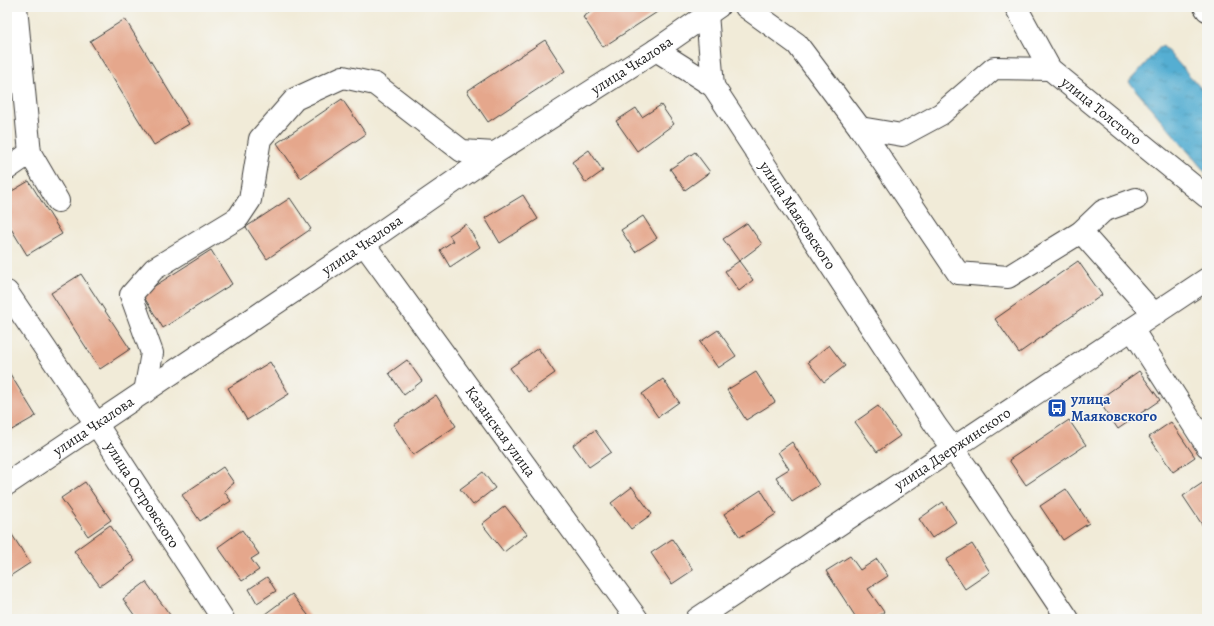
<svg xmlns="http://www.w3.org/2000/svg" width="1214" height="626" viewBox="0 0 1214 626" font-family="Alegreya,serif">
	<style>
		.water { fill: url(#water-ripples); stroke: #386577 }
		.building { fill: #e5a78c }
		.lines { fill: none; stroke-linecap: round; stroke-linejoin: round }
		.minor-casing { stroke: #3c3b38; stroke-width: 24 }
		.minor { stroke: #fff; stroke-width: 22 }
		.labels { text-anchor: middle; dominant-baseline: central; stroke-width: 3; stroke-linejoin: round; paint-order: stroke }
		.street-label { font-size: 15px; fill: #1c1c1c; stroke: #f6f6f2 }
		.transit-label { font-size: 15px; font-weight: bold; fill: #164399; stroke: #f6f6f2; text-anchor: start }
	</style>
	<defs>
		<pattern id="water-ripples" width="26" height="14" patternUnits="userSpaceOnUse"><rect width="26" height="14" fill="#54aed2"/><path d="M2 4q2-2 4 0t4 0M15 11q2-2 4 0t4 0" fill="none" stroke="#458daa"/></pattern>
	</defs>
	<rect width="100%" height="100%" fill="#f6f6f2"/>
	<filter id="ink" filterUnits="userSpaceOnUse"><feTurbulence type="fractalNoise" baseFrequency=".025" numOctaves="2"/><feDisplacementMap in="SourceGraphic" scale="8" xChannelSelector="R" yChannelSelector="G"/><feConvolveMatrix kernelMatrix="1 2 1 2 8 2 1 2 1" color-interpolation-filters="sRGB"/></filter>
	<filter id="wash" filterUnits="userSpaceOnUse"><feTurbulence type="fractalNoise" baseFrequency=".012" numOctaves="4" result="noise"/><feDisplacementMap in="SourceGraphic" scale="16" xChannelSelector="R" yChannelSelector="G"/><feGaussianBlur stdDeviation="0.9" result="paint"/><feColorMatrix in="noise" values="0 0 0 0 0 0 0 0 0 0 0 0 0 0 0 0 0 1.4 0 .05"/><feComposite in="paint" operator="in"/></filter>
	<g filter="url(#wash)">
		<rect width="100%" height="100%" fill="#f1ebd8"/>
		<!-- water -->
		<path class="water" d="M 1162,45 L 1207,95 L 1207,174 L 1129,82 Z"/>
		<g id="blocks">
			<!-- building -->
			<g class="building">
				<path d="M 598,7 L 665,7 L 603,47 L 583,17 Z"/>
				<path d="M 125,19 L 189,124 L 154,145 L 90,41 Z"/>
				<path d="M 545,40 L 565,71 L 488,122 L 467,91 Z"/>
				<path d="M 342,99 L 366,134 L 301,178 L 277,143 Z"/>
				<path d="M 661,105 L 674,124 L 637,151 L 616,121 L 636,108 L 642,117 Z"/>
				<path d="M 589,150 L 603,171 L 586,183 L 572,162 Z"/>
				<path d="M 695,152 L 710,172 L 685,190 L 670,169 Z"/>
				<path d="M 29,181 L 62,234 L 27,255 L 7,222 L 7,194 Z"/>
				<path d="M 523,195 L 538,219 L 500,243 L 485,218 Z"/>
				<path d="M 290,198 L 311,229 L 267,259 L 246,227 Z"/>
				<path d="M 643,216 L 657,238 L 635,252 L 621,230 Z"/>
				<path d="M 747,223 L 762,244 L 739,261 L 753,280 L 739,291 L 725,271 L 739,261 L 723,239 Z"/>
				<path d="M 466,224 L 480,247 L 450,267 L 440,250 L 453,241 L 449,235 Z"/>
				<path d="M 211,250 L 232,284 L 163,328 L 142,294 Z"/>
				<path d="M 1078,261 L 1102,295 L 1019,353 L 995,319 Z"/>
				<path d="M 81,274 L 130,349 L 100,369 L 51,293 Z"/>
				<path d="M 718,330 L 736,356 L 718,368 L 700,342 Z"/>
				<path d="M 829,345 L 845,366 L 824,382 L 808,362 Z"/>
				<path d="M 538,348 L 555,373 L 528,392 L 510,368 Z"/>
				<path d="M 407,360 L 422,381 L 404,395 L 389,373 Z"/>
				<path d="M 270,362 L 289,394 L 247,420 L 228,388 Z"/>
				<path d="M 7,369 L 36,416 L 10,431 L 7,427 Z"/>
				<path d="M 1139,371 L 1160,400 L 1118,429 L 1098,400 Z"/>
				<path d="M 756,372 L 775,402 L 746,420 L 727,390 Z"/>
				<path d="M 663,379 L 679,402 L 658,417 L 642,394 Z"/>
				<path d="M 436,395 L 456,426 L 413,455 L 393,424 Z"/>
				<path d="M 878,406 L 900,436 L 877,452 L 855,422 Z"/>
				<path d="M 1069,420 L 1086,445 L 1026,485 L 1009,460 Z"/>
				<path d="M 1171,422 L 1195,457 L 1173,472 L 1149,437 Z"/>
				<path d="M 595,430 L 611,452 L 589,467 L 573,445 Z"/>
				<path d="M 792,442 L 819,485 L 792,502 L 776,477 L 789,469 L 778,452 Z"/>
				<path d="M 223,467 L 234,483 L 224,491 L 231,501 L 200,521 L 182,495 Z"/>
				<path d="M 483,472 L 495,488 L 473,505 L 460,489 Z"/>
				<path d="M 1207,480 L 1207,532 L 1183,496 Z"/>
				<path d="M 85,482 L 111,520 L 88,536 L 61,498 Z"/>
				<path d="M 632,487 L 652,514 L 631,529 L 611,503 Z"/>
				<path d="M 1066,489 L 1089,523 L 1063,540 L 1040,506 Z"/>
				<path d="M 761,490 L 776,514 L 740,537 L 724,514 Z"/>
				<path d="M 943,502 L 956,522 L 932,538 L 919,519 Z"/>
				<path d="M 505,506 L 527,534 L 504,552 L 482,524 Z"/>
				<path d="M 110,525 L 135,561 L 100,586 L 74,551 Z"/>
				<path d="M 242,530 L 259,554 L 251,559 L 259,570 L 242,581 L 218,547 Z"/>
				<path d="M 11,533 L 30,563 L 7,578 L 7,536 Z"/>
				<path d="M 672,539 L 693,570 L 672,584 L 651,553 Z"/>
				<path d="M 972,544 L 990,572 L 965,589 L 946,560 Z"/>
				<path d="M 850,556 L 860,570 L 877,559 L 888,576 L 868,589 L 884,612 L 873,619 L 857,619 L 826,571 Z"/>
				<path d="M 267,577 L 276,591 L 257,603 L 249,589 Z"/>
				<path d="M 146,582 L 173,619 L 137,619 L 123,599 Z"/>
				<path d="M 292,594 L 311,619 L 269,619 L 265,614 Z"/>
			</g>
		</g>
	</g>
	<g filter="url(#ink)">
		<use href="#blocks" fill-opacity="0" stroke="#3c3b38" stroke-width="1"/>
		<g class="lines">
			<defs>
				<g id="minor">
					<path d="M 16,7 L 30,153"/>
					<path d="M 746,7 L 797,44 L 860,128"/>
					<path id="s1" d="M 1016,7 L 1050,69 L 1207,197"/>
					<path d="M 1205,7 L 1207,10"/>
					<path d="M 707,14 L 713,86"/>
					<path id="s2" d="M 656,50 L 713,86 L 936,426 L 971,474 L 1068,619"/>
					<path d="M 1050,69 L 994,68 L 941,114 L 902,135 L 860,128 L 958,273 L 1008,277 L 1081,232 L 1103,211 L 1136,199"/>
					<path d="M 7,169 L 30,153 L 58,201"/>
					<path d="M 1081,232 L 1154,314"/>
					<path id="s3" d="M 364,244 L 637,619"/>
					<path id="s4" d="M 7,292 L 97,425 L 223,619"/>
					<path d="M 1132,329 L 1207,446"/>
					<path d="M 145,392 L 152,353 L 131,295 L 154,269 L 238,218 L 250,200 L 260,139 L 295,99 L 343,77 L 375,84 L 462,151 L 495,153"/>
					<path id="s5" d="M 7,484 L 364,244 L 495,153 L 656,50 L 718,7"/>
					<path id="s6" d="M 697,619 L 1207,279"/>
				</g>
			</defs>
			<!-- minor casing -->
			<use href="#minor" class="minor-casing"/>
			<!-- minor -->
			<use href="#minor" class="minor"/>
		</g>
	</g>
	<!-- icons -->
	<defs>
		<symbol id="bus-square" viewBox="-11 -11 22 22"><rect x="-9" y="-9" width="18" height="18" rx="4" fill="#1a4fb4" stroke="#f6f6f2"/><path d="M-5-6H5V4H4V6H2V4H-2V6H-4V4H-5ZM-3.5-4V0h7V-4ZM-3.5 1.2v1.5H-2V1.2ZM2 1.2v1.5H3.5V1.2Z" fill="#fff"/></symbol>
	</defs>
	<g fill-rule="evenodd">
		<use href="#bus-square" x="1046" y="397" width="22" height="22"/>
	</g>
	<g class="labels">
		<!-- street labels -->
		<g class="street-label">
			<text stroke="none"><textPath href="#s5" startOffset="752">улица Чкалова</textPath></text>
			<text stroke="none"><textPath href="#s1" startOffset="137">улица Толстого</textPath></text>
			<text stroke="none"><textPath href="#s2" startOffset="222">улица Маяковского</textPath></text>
			<text stroke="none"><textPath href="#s5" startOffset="428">улица Чкалова</textPath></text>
			<text stroke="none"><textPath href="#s5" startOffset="104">улица Чкалова</textPath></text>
			<text stroke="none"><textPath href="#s3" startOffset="232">Казанская улица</textPath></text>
			<text stroke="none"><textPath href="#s6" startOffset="307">улица Дзержинского</textPath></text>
			<text stroke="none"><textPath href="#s4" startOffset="244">улица Островского</textPath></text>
		</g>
		<!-- transit labels -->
		<g class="transit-label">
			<text x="1071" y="399">улица<tspan x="1071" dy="17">Маяковского</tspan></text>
		</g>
	</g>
	<!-- margin -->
	<rect width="1214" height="626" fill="none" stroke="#f6f6f2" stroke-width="24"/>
</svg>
